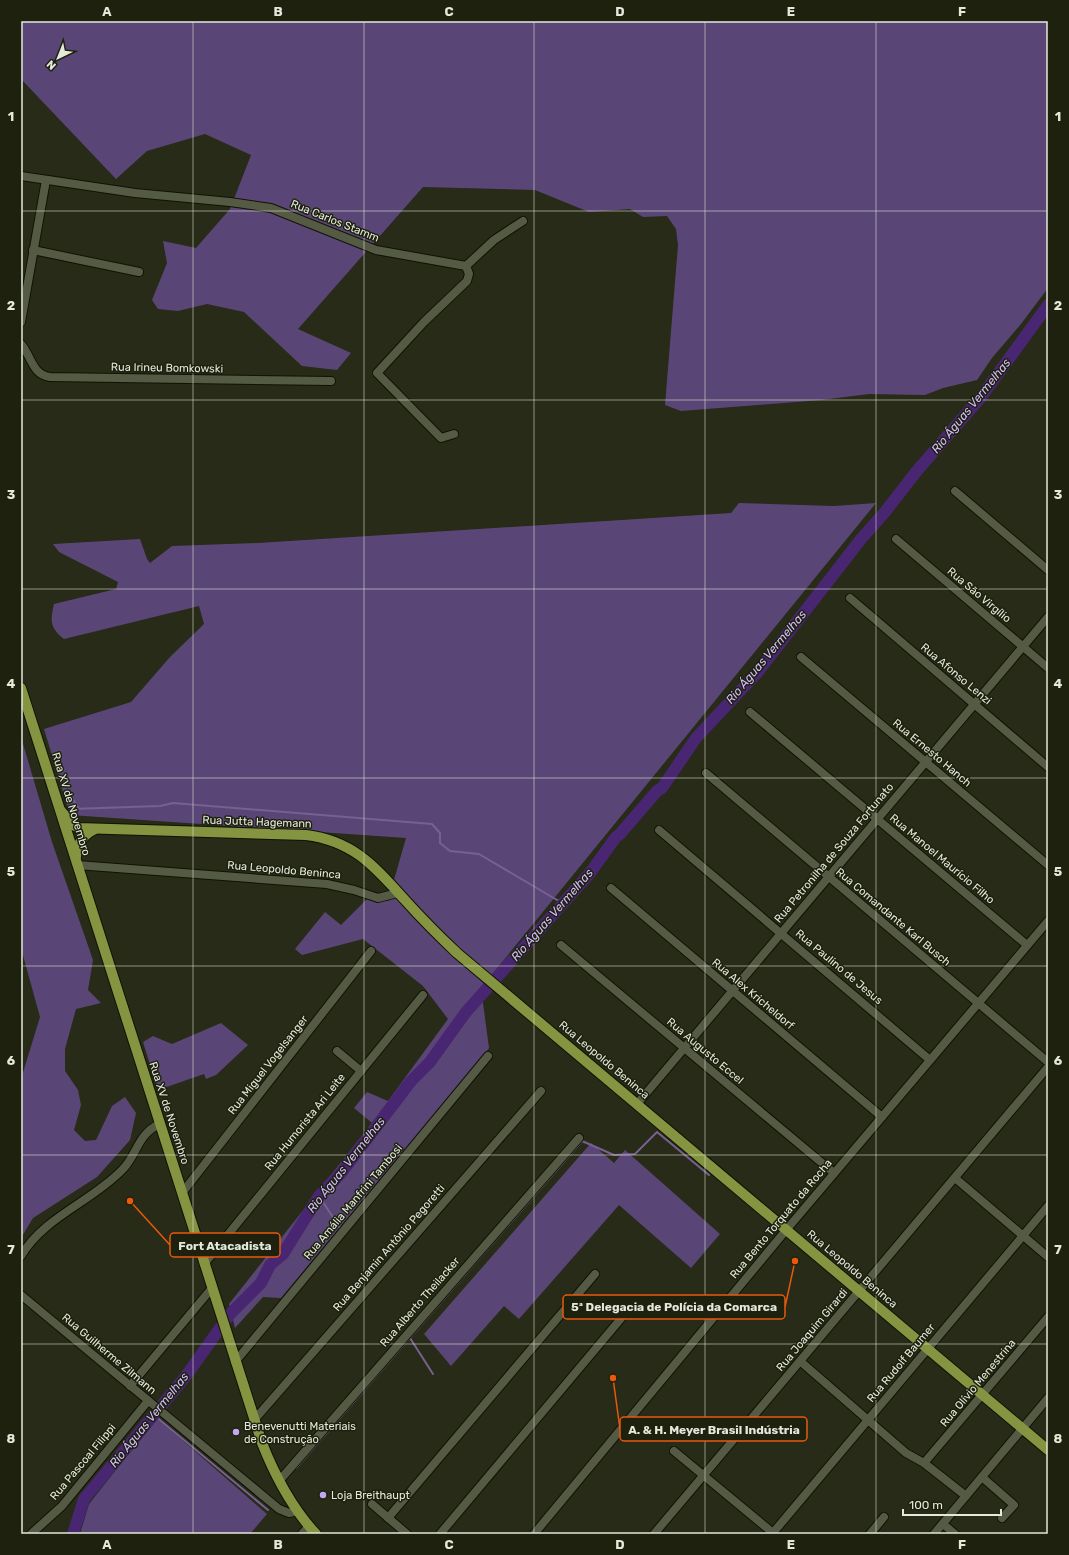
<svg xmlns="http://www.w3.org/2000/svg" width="1069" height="1555" viewBox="0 0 1069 1555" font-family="Rubik,sans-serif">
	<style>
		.green { fill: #5a4676 }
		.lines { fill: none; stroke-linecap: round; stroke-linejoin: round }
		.stream { stroke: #786091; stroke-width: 2 }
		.river { stroke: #492671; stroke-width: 12 }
		.minor-casing { stroke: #101303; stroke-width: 10 }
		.major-casing { stroke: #101303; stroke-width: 12 }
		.minor { stroke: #555a45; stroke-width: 8 }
		.major { stroke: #859440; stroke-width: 10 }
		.grid { fill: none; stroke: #e5e9dc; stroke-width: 1; stroke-opacity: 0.55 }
		.poi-dot { fill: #c4a7f1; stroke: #1d210e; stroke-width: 1.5 }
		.labels { text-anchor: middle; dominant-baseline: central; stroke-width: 3; stroke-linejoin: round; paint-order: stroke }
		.street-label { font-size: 11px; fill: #e5e9dc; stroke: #1d210e }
		.poi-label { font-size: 11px; fill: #e5e9dc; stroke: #1d210e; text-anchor: start }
		.water-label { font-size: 12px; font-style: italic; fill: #d4bcfc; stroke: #1d210e }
		.leader { fill: none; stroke: #e8590c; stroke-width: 1.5 }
		.callout-dot { fill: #e8590c; stroke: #1d210e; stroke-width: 1.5 }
		.callout { fill: #1d210e; stroke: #e8590c; stroke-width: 1.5 }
		.callout-label { font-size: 12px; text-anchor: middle; font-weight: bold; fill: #e5e9dc }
		.neatline { fill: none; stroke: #e5e9dc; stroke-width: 1.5 }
		.grid-label { font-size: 13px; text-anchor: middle; font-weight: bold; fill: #e5e9dc }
	</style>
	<rect width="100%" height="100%" fill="#272b17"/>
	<!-- green -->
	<g class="green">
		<path d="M 21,21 L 1048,21 L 1048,288 L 1021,324 L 992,358 L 977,380 L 943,388 L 925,395 L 869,394 L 821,400 L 681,411 L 665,405 L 678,245 L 676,229 L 667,216 L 643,217 L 630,209 L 589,212 L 535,190 L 423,187 L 298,329 L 351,353 L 337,370 L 302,366 L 244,312 L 207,304 L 178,311 L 158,309 L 152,300 L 167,263 L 163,241 L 196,248 L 230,209 L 251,155 L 205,134 L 147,151 L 116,179 L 21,79 Z"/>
		<path d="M 739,503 L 834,506 L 876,503 L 481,988 L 489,1048 L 281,1298 L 263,1297 L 235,1328 L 229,1304 L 372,1123 L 354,1108 L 367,1092 L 388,1101 L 448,1019 L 423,986 L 363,939 L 302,955 L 295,949 L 325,912 L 341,925 L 367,899 L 388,901 L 406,838 L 70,815 L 44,729 L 131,702 L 170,657 L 204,624 L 199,606 L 64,639 C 50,628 50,621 54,604 L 116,589 L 118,582 L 59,552 L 53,544 L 140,539 L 147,559 L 150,563 L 172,546 L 258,543 L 731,513 Z"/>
		<path d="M 21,737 L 52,842 L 93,960 L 88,990 L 101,1003 L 76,1009 L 65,1049 L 65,1071 L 78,1090 L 81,1105 L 74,1130 L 85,1141 L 96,1140 L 112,1106 L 125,1097 L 136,1113 L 130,1140 L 97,1177 L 33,1218 L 21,1238 L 21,1079 L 40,1017 L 21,948 Z"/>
		<path d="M 221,1023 L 248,1045 L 216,1075 L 206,1079 L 204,1074 L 158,1090 L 143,1042 L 153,1036 L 172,1044 Z"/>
		<path d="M 591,1143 L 614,1163 L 625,1150 L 720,1234 L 691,1268 L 619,1205 L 519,1319 L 504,1306 L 451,1366 L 424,1334 Z"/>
		<path d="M 157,1418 L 267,1514 L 250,1534 L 80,1534 L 89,1504 Z"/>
	</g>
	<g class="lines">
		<!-- stream -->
		<g class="stream">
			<path d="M 21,644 L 21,645"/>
			<path d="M 72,798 L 78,807"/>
			<path d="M 71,809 L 160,806 L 173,803 L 432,824 L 440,833 L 440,843 L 450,851 L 479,854 L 557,900 L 564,901"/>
			<path d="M 319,1196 L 340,1228"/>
			<path d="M 410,1338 L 433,1374"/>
			<path d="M 154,1415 L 268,1510"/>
			<path d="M 296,1468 L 582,1141 L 614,1155 L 635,1154 L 657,1132 L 709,1175"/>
		</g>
		<!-- river -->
		<path class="river" d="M 73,1534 L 84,1499 L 186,1376 L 230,1314 L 261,1283 L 270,1265 L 283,1254 L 319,1196 L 341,1173 L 411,1081 L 430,1062 L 466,1012 L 590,873 L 616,837 L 620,834 L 657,791 L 662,788 L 696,738 L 757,673 L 861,539 L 885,512 L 916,472 L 981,397 L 1048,305"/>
		<defs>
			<g id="minor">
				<path d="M 21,176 L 135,193 L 230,202 L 271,208 L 376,250 L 466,266 L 469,274 L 467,281 L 424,322 L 377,373 L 441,438 L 454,434"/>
				<path d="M 33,250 L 139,272"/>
				<path d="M 466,266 L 494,240 L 523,221"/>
				<path d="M 21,322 L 46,180"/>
				<path d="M 21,344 C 31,355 32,375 50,377 L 331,381"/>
				<path d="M 955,491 L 1048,570"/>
				<path d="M 896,539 L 1048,668"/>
				<path d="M 850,598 L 1048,767"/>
				<path d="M 801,657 L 1048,865"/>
				<path d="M 750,712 L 1027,945"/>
				<path d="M 706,773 L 1048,1062"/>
				<path d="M 659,830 L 930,1060"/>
				<path d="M 77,865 L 327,884 L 354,890 L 378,898 L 398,893"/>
				<path d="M 611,888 L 882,1117"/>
				<path d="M 561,945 L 834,1173"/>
				<path d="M 337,1051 L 361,1071"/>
				<path d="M 637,1104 L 1048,617"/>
				<path d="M 955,1178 L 1048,1257"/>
				<path d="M 182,1193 L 371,951"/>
				<path d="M 21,1256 C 44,1217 91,1202 122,1170 C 138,1154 137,1134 160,1124"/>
				<path d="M 204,1264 L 423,995"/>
				<path d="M 21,1295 L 279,1509 L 289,1513 L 297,1511"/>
				<path d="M 800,1361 L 906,1453 L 924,1463 L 966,1496"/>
				<path d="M 235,1362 L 488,1056"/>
				<path d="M 130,1386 L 212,1288"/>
				<path d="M 254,1420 L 541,1091"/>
				<path d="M 674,1451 L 773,1533"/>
				<path d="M 924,1463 L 1048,1317"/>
				<path d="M 982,1477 L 1014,1505 L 1002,1518"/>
				<path d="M 279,1481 L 579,1138"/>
				<path d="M 372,1504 L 407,1534"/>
				<path d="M 388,1518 L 595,1274"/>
				<path d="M 943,1524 L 955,1534"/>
				<path d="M 31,1534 L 62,1506 L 148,1401"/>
				<path d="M 302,1534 L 309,1526"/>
				<path d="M 440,1534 L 634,1303"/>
				<path d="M 534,1534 L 787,1229 L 1048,921"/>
				<path d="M 654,1534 L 1048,1067"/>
				<path d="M 772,1534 L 1048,1206"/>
				<path d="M 870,1534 L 884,1517"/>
				<path d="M 934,1534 L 1048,1398"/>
			</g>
			<g id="major">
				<path d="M 21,688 L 262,1443 C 275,1476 292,1508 316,1534"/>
				<path d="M 61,811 L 73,825 L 79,828 L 306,835 C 354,841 375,867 405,900 C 422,919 439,936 457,953 L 1048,1450"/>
				<path d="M 76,857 C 77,843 83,835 95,829"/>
			</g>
		</defs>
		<!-- minor casing -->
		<use href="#minor" class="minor-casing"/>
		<!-- major casing -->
		<use href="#major" class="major-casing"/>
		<!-- minor -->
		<use href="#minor" class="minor"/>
		<!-- major -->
		<use href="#major" class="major"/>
	</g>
	<!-- grid -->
	<path class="grid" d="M 193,21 L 193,1534M 364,21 L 364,1534M 534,21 L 534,1534M 705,21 L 705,1534M 876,21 L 876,1534M 21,211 L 1048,211M 21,400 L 1048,400M 21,589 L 1048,589M 21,778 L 1048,778M 21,966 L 1048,966M 21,1155 L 1048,1155M 21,1344 L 1048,1344"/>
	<!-- markers -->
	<g class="poi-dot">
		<circle cx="236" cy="1432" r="4"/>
		<circle cx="323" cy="1495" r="4"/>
	</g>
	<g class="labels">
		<!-- street labels -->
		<g class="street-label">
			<text transform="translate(335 221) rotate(22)">Rua Carlos Stamm</text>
			<text transform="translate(167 368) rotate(1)">Rua Irineu Bomkowski</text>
			<text transform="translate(979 595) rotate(40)">Rua São Virgílio</text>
			<text transform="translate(956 674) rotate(40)">Rua Afonso Lenzi</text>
			<text transform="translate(932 753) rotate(40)">Rua Ernesto Hanch</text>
			<text transform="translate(71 804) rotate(73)">Rua XV de Novembro</text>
			<text transform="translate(257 822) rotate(2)">Rua Jutta Hagemann</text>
			<text transform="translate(834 853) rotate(-50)">Rua Petronilha de Souza Fortunato</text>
			<text transform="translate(942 859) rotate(40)">Rua Manoel Maurício Filho</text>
			<text transform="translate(284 870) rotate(5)">Rua Leopoldo Beninca</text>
			<text transform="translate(893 917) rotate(40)">Rua Comandante Karl Busch</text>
			<text transform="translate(839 967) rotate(40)">Rua Paulino de Jesus</text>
			<text transform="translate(753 994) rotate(40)">Rua Alex Kricheldorf</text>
			<text transform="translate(705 1051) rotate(40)">Rua Augusto Eccel</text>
			<text transform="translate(604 1060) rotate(40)">Rua Leopoldo Beninca</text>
			<text transform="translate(268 1065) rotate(-52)">Rua Miguel Vogelsanger</text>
			<text transform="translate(169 1113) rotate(72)">Rua XV de Novembro</text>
			<text transform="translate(305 1122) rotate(-51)">Rua Humorista Ari Leite</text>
			<text transform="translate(353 1202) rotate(-50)">Rua Amália Manfrini Tambosi</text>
			<text transform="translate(781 1219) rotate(-50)">Rua Bento Torquato da Rocha</text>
			<text transform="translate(389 1248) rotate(-49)">Rua Benjamin Antônio Pegoretti</text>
			<text transform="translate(852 1269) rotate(40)">Rua Leopoldo Beninca</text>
			<text transform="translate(420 1302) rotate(-49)">Rua Alberto Theilacker</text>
			<text transform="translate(812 1330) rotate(-50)">Rua Joaquim Girardi</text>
			<text transform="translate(109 1354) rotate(40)">Rua Guilherme Zilmann</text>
			<text transform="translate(901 1363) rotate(-50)">Rua Rudolf Baumer</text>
			<text transform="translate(978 1383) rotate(-50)">Rua Olívio Menestrina</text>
			<text transform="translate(83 1462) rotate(-50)">Rua Pascoal Filippi</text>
		</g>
		<!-- poi labels -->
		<g class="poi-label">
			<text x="244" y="1426">Benevenutti Materiais<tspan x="244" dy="13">de Construção</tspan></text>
			<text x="331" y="1495">Loja Breithaupt</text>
		</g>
		<!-- water labels -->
		<g class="water-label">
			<text transform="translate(971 406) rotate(-51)">Rio Águas Vermelhas</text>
			<text transform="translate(766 657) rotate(-50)">Rio Águas Vermelhas</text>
			<text transform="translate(552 915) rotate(-49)">Rio Águas Vermelhas</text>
			<text transform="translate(346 1165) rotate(-52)">Rio Águas Vermelhas</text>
			<text transform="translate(149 1420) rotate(-51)">Rio Águas Vermelhas</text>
		</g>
	</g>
	<!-- callouts -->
	<path class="leader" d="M130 1201L170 1245M795 1261L785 1307M613 1378L620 1429"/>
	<g class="callout-dot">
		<circle cx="130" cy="1201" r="4"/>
		<circle cx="795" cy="1261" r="4"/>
		<circle cx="613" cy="1378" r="4"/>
	</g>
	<g class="callout">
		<rect x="170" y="1233" width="110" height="24" rx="4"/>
		<rect x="563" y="1295" width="222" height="24" rx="4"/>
		<rect x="620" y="1417" width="187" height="24" rx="4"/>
	</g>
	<g class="callout-label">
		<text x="225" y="1250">Fort Atacadista</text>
		<text x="674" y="1311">5ª Delegacia de Polícia da Comarca</text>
		<text x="714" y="1434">A. &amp; H. Meyer Brasil Indústria</text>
	</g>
	<!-- border -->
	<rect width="1069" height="1555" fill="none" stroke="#1d210e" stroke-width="44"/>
	<!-- north arrow -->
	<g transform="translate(58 58) rotate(223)" stroke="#1d210e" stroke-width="3" paint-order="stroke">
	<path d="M0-3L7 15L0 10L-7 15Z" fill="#e5e9dc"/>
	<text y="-6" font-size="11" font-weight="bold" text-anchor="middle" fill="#e5e9dc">N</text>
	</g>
	<!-- scale -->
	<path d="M903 1509v6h98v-6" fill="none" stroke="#e5e9dc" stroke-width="2"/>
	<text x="909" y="1509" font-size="12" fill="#e5e9dc" stroke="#1d210e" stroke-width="3" paint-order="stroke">100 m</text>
	<rect x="22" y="22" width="1025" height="1511" class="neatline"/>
	<g class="grid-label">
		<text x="107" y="16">A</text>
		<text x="278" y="16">B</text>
		<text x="449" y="16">C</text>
		<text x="620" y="16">D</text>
		<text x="791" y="16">E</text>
		<text x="962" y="16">F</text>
		<text x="11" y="121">1</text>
		<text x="1058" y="121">1</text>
		<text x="11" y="310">2</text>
		<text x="1058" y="310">2</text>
		<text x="11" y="499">3</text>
		<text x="1058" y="499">3</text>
		<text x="11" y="688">4</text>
		<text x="1058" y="688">4</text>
		<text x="11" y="876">5</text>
		<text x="1058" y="876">5</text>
		<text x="11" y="1065">6</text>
		<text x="1058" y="1065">6</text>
		<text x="11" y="1254">7</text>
		<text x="1058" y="1254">7</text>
		<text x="11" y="1443">8</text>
		<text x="1058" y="1443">8</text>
		<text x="107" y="1549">A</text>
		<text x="278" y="1549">B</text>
		<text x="449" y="1549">C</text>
		<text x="620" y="1549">D</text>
		<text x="791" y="1549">E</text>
		<text x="962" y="1549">F</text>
	</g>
</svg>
